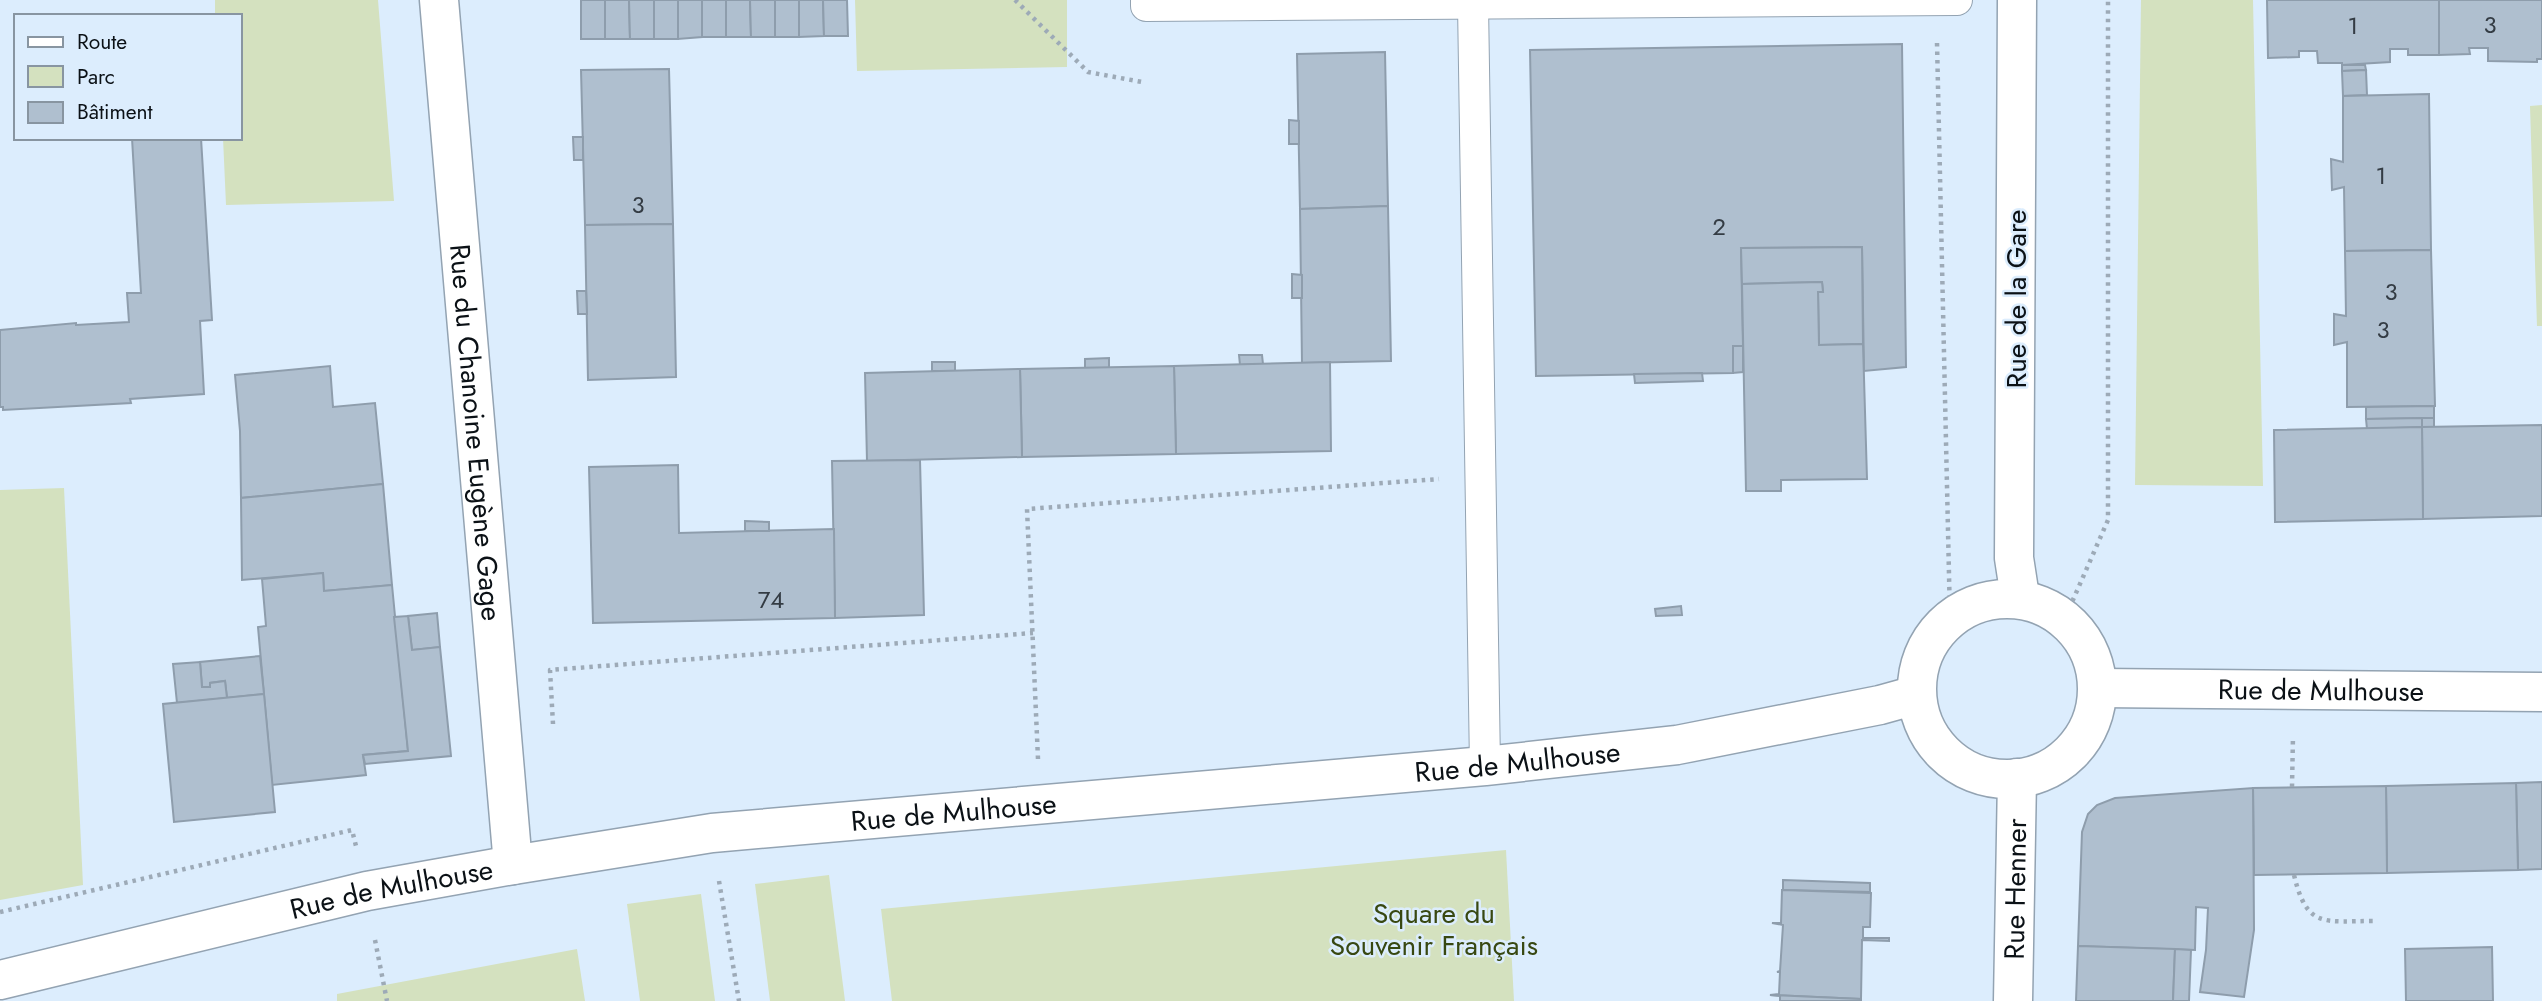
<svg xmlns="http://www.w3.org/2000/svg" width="2542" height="1001" viewBox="0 0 2542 1001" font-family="Jost,sans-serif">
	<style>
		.green { fill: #d4e1bf }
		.building { fill: #afbfcf; stroke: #8e9dac; stroke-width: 2 }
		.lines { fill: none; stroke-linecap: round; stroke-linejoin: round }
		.lane-casing { stroke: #93a3b2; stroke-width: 32 }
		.street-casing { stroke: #93a3b2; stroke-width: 41 }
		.secondary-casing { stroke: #93a3b2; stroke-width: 41 }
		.path { stroke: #9daab7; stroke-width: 4.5; stroke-dasharray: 3.5 5; stroke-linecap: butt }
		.lane { stroke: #fff; stroke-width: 30 }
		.street { stroke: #fff; stroke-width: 38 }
		.secondary { stroke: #fff; stroke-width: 38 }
		.labels { text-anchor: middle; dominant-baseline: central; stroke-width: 5; stroke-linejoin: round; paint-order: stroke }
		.number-label { font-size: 24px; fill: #343c44 }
		.street-label { font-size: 28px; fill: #0b1116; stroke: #dcedfd }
		.park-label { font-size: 28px; fill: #384811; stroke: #dcedfd }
	</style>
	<rect width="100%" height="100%" fill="#dcedfd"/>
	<!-- green -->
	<g class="green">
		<path d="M 215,0 L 378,0 L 394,201 L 226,205 L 223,138 L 240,138 L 240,16 L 215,16 Z"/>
		<path d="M 855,0 L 1067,0 L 1067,67 L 857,71 Z"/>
		<path d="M 2141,0 L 2253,0 L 2263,486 L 2135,485 Z"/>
		<path d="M 2542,105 L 2542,326 L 2537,326 L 2530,106 Z"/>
		<path d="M 64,488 L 83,885 L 0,900 L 0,490 Z"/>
		<path d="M 1506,850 L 1514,1001 L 892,1001 L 881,909 Z"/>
		<path d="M 829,875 L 845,1001 L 770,1001 L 755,884 Z"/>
		<path d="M 701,894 L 715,1001 L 640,1001 L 627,904 Z"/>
		<path d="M 577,949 L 585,1001 L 337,1001 L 337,994 Z"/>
	</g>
	<!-- building -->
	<g class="building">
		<rect x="581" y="0" width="24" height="39"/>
		<path d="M 605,0 L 629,0 L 630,39 L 605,39 Z"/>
		<path d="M 629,0 L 654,0 L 654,39 L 630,39 Z"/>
		<rect x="654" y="0" width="24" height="39"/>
		<path d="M 678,0 L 702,0 L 702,37 L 678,39 Z"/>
		<rect x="702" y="0" width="24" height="37"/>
		<path d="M 726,0 L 750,0 L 751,37 L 726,37 Z"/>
		<path d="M 750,0 L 775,0 L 775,37 L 751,37 Z"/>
		<rect x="775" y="0" width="24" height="37"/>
		<path d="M 799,0 L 823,0 L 824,36 L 799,37 Z"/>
		<path d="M 823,0 L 847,0 L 848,36 L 824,36 Z"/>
		<path d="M 2267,0 L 2439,0 L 2439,55 L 2408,55 L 2408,49 L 2390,49 L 2390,62 L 2342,65 L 2342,63 L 2318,63 L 2317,51 L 2299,51 L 2299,57 L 2268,58 Z"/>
		<path d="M 2439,0 L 2542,0 L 2542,59 L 2537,59 L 2537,62 L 2488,61 L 2488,48 L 2469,48 L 2470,54 L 2439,55 Z"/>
		<path d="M 1902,44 L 1906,367 L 1864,371 L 1862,247 L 1741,248 L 1743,346 L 1733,346 L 1733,373 L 1536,376 L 1530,50 Z"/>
		<path d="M 1385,52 L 1388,206 L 1300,209 L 1297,54 Z"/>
		<path d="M 2342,65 L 2365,65 L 2366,70 L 2342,71 Z"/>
		<path d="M 669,69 L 673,224 L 585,225 L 581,70 Z"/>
		<path d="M 2366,70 L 2367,95 L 2343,96 L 2342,71 Z"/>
		<path d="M 2429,94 L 2431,250 L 2345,251 L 2344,187 L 2332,190 L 2331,159 L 2343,162 L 2343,96 Z"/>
		<path d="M 1289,120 L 1299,121 L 1299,144 L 1289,144 Z"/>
		<path d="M 573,137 L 583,137 L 583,160 L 574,160 Z"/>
		<path d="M 132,138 L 201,138 L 212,320 L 200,321 L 204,394 L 130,399 L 131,403 L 3,410 L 3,407 L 0,407 L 0,330 L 76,323 L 76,325 L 129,322 L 127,293 L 141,293 Z"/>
		<path d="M 1388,206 L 1391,361 L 1302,363 L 1300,209 Z"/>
		<path d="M 673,224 L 676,377 L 588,380 L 585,225 Z"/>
		<path d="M 1862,247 L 1863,344 L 1819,345 L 1818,292 L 1823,292 L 1822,282 L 1742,284 L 1741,248 Z"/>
		<path d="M 2431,250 L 2435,406 L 2347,407 L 2347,342 L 2334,345 L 2334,314 L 2346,316 L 2345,251 Z"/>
		<path d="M 1292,274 L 1302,275 L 1302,298 L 1292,298 Z"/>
		<path d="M 1822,282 L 1823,292 L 1818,292 L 1819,345 L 1863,344 L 1867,479 L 1781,480 L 1781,491 L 1746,491 L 1742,284 Z"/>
		<path d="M 577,291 L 586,291 L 587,314 L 578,314 Z"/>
		<path d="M 1733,346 L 1743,346 L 1743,372 L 1733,373 Z"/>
		<path d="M 1239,355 L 1262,355 L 1263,364 L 1240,365 Z"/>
		<path d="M 1109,358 L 1109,368 L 1085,368 L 1085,359 Z"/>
		<rect x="932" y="362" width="23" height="9"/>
		<path d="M 1330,362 L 1331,451 L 1176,454 L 1174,366 Z"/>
		<path d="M 330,366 L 333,407 L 375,403 L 383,484 L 241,498 L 240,431 L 235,375 Z"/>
		<path d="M 1174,366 L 1176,454 L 1022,457 L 1020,369 Z"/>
		<path d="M 1020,369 L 1022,457 L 867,461 L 865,373 Z"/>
		<path d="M 1702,373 L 1703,381 L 1635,383 L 1634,374 Z"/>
		<path d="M 2434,406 L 2434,418 L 2366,419 L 2366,407 Z"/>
		<rect x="2422" y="418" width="12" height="9"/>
		<path d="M 2422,418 L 2422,427 L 2367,429 L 2366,419 Z"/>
		<path d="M 2542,425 L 2542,516 L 2423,519 L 2422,427 Z"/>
		<path d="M 2422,427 L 2423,519 L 2275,522 L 2274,430 Z"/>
		<path d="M 920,460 L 924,615 L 835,618 L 832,461 Z"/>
		<path d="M 678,465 L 679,533 L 834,529 L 835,618 L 593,623 L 589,467 Z"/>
		<path d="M 383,484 L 392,585 L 324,591 L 323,573 L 242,580 L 241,498 Z"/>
		<path d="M 745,521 L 769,522 L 769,531 L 745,531 Z"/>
		<path d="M 323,573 L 324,591 L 392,585 L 408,751 L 363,755 L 366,775 L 272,785 L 258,627 L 266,626 L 262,579 Z"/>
		<path d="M 1681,606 L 1682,615 L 1656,616 L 1655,609 Z"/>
		<path d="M 437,613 L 440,647 L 412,650 L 408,616 Z"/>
		<path d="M 408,616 L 412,650 L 440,647 L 451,756 L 365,764 L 363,755 L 408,751 L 394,617 Z"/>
		<path d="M 260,656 L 264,694 L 227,698 L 225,681 L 210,683 L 210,687 L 202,687 L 200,662 Z"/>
		<path d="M 200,662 L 202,687 L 210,687 L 210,683 L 225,681 L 227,698 L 177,703 L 173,664 Z"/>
		<path d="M 264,694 L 275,812 L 174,822 L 163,704 Z"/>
		<path d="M 2542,782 L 2542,869 L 2518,870 L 2516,783 Z"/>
		<path d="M 2516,783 L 2518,870 L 2387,873 L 2386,786 Z"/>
		<path d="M 2386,786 L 2387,873 L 2254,875 L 2253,788 Z"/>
		<path d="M 2253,788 L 2254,930 L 2244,997 L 2200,992 L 2206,950 L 2208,908 L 2196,907 L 2195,950 L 2078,946 L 2082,832 L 2088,814 L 2097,805 L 2115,798 Z"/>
		<path d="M 1783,880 L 1870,883 L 1870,892 L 1783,890 Z"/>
		<path d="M 1782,890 L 1871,893 L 1870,927 L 1863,927 L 1863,938 L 1889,938 L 1889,941 L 1862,940 L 1861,999 L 1770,995 L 1779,994 L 1780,972 L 1777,972 L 1780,971 L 1783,925 L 1772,923 L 1781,923 Z"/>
		<path d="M 2078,946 L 2175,949 L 2173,1001 L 2076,1001 Z"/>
		<path d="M 2492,947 L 2493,1001 L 2406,1001 L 2405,949 Z"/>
		<path d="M 2175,949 L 2191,950 L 2189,1001 L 2173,1001 Z"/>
		<path d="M 1770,995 L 1861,999 L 1861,1001 L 1780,1001 L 1780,996 Z"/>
	</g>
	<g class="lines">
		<defs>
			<g id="lane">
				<path d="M 1146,0 L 1146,6 L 1957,0"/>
				<path d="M 1473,4 L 1485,766"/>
			</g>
			<g id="street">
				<path id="s1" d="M 439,0 L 513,865"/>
				<path id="s2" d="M 2013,1001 L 2017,778"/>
			</g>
			<g id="secondary">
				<path d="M 2017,0 L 2014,558 L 2020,597"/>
				<circle cx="2007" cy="689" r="90"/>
				<path id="s3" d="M 2099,688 L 2542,692"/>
				<path id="s4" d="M 0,980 L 367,891 L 513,865 L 712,833 L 1485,766 L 1677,745 L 1880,705 L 1916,695"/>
			</g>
		</defs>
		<!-- lane casing -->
		<use href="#lane" class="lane-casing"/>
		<!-- street casing -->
		<use href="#street" class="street-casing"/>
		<!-- secondary casing -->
		<use href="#secondary" class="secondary-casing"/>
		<!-- path -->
		<g class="path">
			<path d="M 1015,0 L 1088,72 L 1142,82"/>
			<path d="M 1937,43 L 1950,619"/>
			<path d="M 2069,609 L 2108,520 L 2108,0"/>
			<path d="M 553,724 L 550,670 L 1033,633"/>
			<path d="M 1038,759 L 1027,509 L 1439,479"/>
			<path d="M 2292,787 L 2293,736"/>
			<path d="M 2294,875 C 2307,929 2324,921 2373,921"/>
			<path d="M 719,881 L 739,1001"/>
			<path d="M 0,912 L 352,830 L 356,846"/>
			<path d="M 375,940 L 387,1001"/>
		</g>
		<!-- lane -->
		<use href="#lane" class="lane"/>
		<!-- street -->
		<use href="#street" class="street"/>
		<!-- secondary -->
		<use href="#secondary" class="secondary"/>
	</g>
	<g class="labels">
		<!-- number labels -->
		<g class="number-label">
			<text x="2490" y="24">3</text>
			<text x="2353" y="25">1</text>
			<text x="2381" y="175">1</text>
			<text x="638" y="204">3</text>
			<text x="1719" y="226">2</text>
			<text x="2391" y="291">3</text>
			<text x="2383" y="329">3</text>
			<text x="771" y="599">74</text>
		</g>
		<!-- street labels -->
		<g class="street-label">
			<text transform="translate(2016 299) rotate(-90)">Rue de la Gare</text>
			<text stroke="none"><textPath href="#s1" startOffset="434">Rue du Chanoine Eugène Gage</textPath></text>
			<text stroke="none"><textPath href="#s3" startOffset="222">Rue de Mulhouse</textPath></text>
			<text stroke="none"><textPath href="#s4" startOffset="1536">Rue de Mulhouse</textPath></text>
			<text stroke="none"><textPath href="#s4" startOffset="970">Rue de Mulhouse</textPath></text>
			<text stroke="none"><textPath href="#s4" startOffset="402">Rue de Mulhouse</textPath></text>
			<text stroke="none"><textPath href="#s2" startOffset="112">Rue Henner</textPath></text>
		</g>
		<!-- park labels -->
		<g class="park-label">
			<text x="1434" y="913">Square du<tspan x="1434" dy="32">Souvenir Français</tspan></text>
		</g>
	</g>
	<!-- legend -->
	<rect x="14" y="14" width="228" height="126" fill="#dcedfd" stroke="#8895a1" stroke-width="2"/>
	<rect x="28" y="37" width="35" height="10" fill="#ffffff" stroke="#8895a1" stroke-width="2"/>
	<text x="77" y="49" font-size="21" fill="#0b1116">Route</text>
	<rect x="28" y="66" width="35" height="21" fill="#d4e1bf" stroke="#8895a1" stroke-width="2"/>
	<text x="77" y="84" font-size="21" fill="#0b1116">Parc</text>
	<rect x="28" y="102" width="35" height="21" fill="#afbfcf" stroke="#8895a1" stroke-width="2"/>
	<text x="77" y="119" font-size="21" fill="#0b1116">Bâtiment</text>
</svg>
